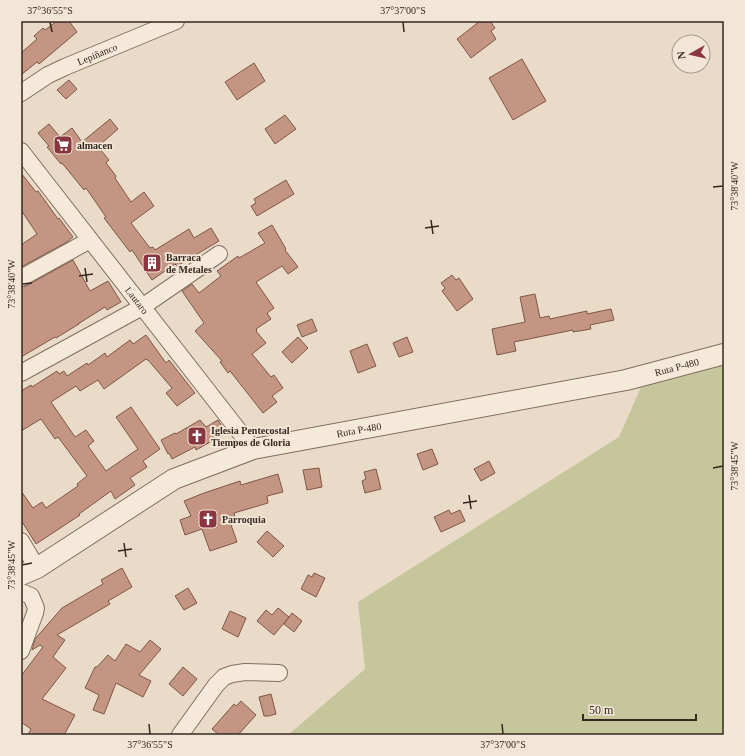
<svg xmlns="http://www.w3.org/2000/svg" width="745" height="756" viewBox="0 0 745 756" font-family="Georgia,serif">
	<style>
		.green { fill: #c6c69c }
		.building { fill: #c39582; stroke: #7f5747 }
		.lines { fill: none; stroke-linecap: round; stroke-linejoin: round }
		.minor-casing { stroke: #836e5f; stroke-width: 18 }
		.tertiary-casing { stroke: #836e5f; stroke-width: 22 }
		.minor { stroke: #f5eada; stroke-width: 16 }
		.tertiary { stroke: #f5eada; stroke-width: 20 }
		.ticks { fill: none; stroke: #352821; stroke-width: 1.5 }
		.labels { text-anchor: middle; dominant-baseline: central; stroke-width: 3.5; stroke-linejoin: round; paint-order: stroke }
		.street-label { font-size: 10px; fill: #352821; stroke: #f2e6d6 }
		.poi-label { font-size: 10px; font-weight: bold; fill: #352821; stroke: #f2e6d6; text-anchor: start }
		.neatline { fill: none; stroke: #352821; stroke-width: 1.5 }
		.ticks-label { font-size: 10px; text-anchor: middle; fill: #352821 }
	</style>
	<rect width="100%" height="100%" fill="#e9dbc7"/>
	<!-- green -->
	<path class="green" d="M 724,364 L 724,735 L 288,735 L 365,669 L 358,602 L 619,437 L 642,385 Z"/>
	<!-- building -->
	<g class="building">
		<path d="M 57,21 L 69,21 L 77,32 L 39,64 L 37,62 L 21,75 L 21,53 L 37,39 L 34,36 L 43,28 L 45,30 Z"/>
		<path d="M 480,21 L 490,21 L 495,28 L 491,31 L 496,39 L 471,58 L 457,39 Z"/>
		<path d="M 522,59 L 546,101 L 513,120 L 489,78 Z"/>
		<path d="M 254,63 L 265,81 L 237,100 L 225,82 Z"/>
		<path d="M 69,80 L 77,89 L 66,99 L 57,90 Z"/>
		<path d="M 285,115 L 296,129 L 275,144 L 265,129 Z"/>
		<path d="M 110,119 L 118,129 L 102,143 L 103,145 L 99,148 L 109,160 L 106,163 L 116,176 L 115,178 L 131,202 L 144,192 L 154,206 L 131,223 L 150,248 L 153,247 L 155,250 L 189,229 L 194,238 L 211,228 L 219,241 L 177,266 L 175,264 L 152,280 L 132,250 L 130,252 L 104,218 L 106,217 L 86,188 L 84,190 L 62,163 L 61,164 L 47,147 L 49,146 L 38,133 L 49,124 L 60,137 L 72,128 L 82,142 Z"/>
		<path d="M 21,173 L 36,192 L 38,191 L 58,219 L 59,218 L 73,237 L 67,242 L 21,267 L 21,245 L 37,234 L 21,210 Z"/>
		<path d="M 286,180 L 294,194 L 257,216 L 251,206 L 256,203 L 254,199 Z"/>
		<path d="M 272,225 L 286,249 L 285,250 L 298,267 L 288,274 L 282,266 L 256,282 L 274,308 L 267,313 L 271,319 L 256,329 L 257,330 L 256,331 L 266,343 L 252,354 L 271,377 L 274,375 L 283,388 L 272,396 L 277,402 L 263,413 L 230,371 L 228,373 L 220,362 L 222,361 L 195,331 L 204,323 L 182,291 L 192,284 L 199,293 L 221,276 L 217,271 L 238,256 L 239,258 L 265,243 L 258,233 Z"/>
		<path d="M 73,260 L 90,291 L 108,281 L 121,302 L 107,310 L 105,307 L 78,324 L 79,324 L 56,338 L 55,337 L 21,357 L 21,287 L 26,286 Z"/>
		<path d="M 452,275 L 456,280 L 459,278 L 473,299 L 457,311 L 442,291 L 445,288 L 441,283 Z"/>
		<path d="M 535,294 L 540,318 L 549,316 L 550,319 L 587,311 L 587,314 L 611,309 L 614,320 L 590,325 L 591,329 L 573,332 L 573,330 L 514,342 L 516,351 L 497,355 L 492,329 L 525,322 L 520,297 Z"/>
		<path d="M 312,319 L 317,331 L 302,337 L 297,325 Z"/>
		<path d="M 146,335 L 166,363 L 169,360 L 195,393 L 177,406 L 166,393 L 172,388 L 148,360 L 147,360 L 146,359 L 104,389 L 98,380 L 80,391 L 76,386 L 51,402 L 75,437 L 86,430 L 94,441 L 88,446 L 106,471 L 138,449 L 116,417 L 131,407 L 160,449 L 143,461 L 147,467 L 130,478 L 135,485 L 115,499 L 111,491 L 79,514 L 80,515 L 36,544 L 21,520 L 21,491 L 33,508 L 42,502 L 46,508 L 78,486 L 77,484 L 87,476 L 58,437 L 55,439 L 41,419 L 21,431 L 21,391 L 31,385 L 32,387 L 57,371 L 59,374 L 64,371 L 67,376 L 87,363 L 88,365 L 105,353 L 107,357 L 130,340 L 133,344 Z"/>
		<path d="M 298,337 L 308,348 L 292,363 L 282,352 Z"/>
		<path d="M 407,337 L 413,352 L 399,357 L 393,343 Z"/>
		<path d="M 367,344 L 376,366 L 358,373 L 350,351 Z"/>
		<path d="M 200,420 L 206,427 L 218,420 L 226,433 L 196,450 L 195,447 L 172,459 L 169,453 L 168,454 L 161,440 L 175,433 L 176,434 Z"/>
		<path d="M 432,449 L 438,464 L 423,470 L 417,454 Z"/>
		<path d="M 489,461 L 495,473 L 481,481 L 474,469 Z"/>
		<path d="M 319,468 L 322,487 L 307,490 L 303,470 Z"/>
		<path d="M 376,469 L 381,489 L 365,493 L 362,481 L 366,479 L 364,472 Z"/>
		<path d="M 278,474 L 283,492 L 267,496 L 268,503 L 234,513 L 235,517 L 229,519 L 237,542 L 210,551 L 202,529 L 185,535 L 180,520 L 191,516 L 184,501 L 204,493 L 240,481 L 241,485 Z"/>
		<path d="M 449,510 L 451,514 L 460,510 L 465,521 L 441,532 L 434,517 Z"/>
		<path d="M 267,531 L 284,546 L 273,557 L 257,542 Z"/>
		<path d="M 122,568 L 132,587 L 108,601 L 110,604 L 57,635 L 65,640 L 53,657 L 66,668 L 42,699 L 75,715 L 64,735 L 28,735 L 31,729 L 21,722 L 21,676 L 43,647 L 40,645 L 32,650 L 35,639 L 62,608 L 103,584 L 101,580 Z"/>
		<path d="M 314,573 L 325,578 L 316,597 L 301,589 L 308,575 L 312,577 Z"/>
		<path d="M 188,588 L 197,603 L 184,610 L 175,596 Z"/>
		<path d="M 278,608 L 289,617 L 274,635 L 257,621 L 266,610 L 272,615 Z"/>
		<path d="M 230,611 L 246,618 L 238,637 L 222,629 Z"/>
		<path d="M 292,613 L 302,621 L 294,632 L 284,624 Z"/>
		<path d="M 150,640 L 161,649 L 139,675 L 151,681 L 143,697 L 116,683 L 104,714 L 93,710 L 99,695 L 85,688 L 95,667 L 97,667 L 108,655 L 115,661 L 126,644 L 140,652 Z"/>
		<path d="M 183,667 L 197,679 L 183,696 L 169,684 Z"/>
		<path d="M 271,694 L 276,714 L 269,716 L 264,716 L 259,697 Z"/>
		<path d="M 241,701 L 256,715 L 238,735 L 219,735 L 212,729 L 234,704 L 236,706 Z"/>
	</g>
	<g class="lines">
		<defs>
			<g id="minor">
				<path id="s1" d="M 21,93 L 48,75 L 65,67 L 176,21"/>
				<path id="s2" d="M 21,151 L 253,449"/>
				<path d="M 21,278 L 90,240"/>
				<path d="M 21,373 L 142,307 L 219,254"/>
				<path d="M 21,541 L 37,568"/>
				<path d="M 21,592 L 31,596 L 36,608 L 35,613 L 21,651"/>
				<path d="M 180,735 L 216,685 L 224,677 L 232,674 L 245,672 L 279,673"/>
			</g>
			<g id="tertiary">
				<path id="s3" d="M 21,575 L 37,568 L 174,479 L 253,449 L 626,380 L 724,354"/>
			</g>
		</defs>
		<!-- minor casing -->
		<use href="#minor" class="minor-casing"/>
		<!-- tertiary casing -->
		<use href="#tertiary" class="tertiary-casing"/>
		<!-- minor -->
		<use href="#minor" class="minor"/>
		<!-- tertiary -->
		<use href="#tertiary" class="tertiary"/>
	</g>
	<!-- ticks -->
	<path class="ticks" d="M 50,22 L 52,32M 403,22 L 404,32M 713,187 L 723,186M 431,220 L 433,234M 425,228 L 439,226M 85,268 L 87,282M 79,276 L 93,274M 22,284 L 32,283M 713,468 L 723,466M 469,495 L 471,509M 463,503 L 477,501M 124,543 L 126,557M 118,551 L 132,549M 22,565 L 32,563M 149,724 L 150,734M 502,724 L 503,734"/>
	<!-- icons -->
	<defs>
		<symbol id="supermarket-square" viewBox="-11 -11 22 22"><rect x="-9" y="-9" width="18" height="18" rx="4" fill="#8b3540" stroke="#f2e6d6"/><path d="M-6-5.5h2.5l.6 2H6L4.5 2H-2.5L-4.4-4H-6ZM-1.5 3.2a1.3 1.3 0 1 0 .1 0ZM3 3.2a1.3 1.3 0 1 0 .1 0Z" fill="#fff"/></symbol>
		<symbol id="building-square" viewBox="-11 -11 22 22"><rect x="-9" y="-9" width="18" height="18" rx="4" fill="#8b3540" stroke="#f2e6d6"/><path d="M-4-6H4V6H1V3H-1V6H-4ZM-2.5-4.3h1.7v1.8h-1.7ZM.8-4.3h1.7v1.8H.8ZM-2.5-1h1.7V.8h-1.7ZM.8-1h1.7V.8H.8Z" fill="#fff"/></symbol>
		<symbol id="church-square" viewBox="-11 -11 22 22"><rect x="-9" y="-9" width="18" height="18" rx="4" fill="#8b3540" stroke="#f2e6d6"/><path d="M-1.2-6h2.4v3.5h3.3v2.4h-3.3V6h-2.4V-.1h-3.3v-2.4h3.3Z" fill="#fff"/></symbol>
	</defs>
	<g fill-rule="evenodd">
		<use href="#supermarket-square" x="52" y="134" width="22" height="22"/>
		<use href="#building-square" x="141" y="252" width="22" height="22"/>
		<use href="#church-square" x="186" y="425" width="22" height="22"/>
		<use href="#church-square" x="197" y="508" width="22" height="22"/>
	</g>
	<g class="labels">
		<!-- street labels -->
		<g class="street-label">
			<text stroke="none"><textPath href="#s1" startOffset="86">Lepiñanco</textPath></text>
			<text stroke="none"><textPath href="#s2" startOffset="189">Lautaro</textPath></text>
			<text stroke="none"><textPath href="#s3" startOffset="697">Ruta P-480</textPath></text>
			<text stroke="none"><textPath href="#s3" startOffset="373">Ruta P-480</textPath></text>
		</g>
		<!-- poi labels -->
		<g class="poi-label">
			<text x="77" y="145">almacen</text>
			<text x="166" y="257">Barraca<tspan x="166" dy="12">de Metales</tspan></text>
			<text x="211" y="430">Iglesia Pentecostal<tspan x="211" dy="12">Tiempos de Gloria</tspan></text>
			<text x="222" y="519">Parroquia</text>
		</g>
	</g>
	<!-- border -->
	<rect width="745" height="756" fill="none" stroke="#f2e6d6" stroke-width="44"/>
	<!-- north arrow -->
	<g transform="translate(691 54) rotate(262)"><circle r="19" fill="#f2e6d6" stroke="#a69a8e"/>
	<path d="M0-3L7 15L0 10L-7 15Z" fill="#8b3540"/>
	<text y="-6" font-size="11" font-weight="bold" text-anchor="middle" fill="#352821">N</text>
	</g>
	<!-- scale -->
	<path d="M583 714v6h113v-6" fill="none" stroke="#352821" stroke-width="2"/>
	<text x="589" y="714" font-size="12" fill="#352821" stroke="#f2e6d6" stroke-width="3" paint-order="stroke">50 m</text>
	<rect x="22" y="22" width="701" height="712" class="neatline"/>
	<g class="ticks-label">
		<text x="50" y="14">37°36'55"S</text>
		<text x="403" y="14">37°37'00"S</text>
		<text transform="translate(734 186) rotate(-90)" y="4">73°38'40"W</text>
		<text transform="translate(11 284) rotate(-90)" y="4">73°38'40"W</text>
		<text transform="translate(734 466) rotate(-90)" y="4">73°38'45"W</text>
		<text transform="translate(11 565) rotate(-90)" y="4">73°38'45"W</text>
		<text x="150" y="748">37°36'55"S</text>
		<text x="503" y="748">37°37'00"S</text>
	</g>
</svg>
